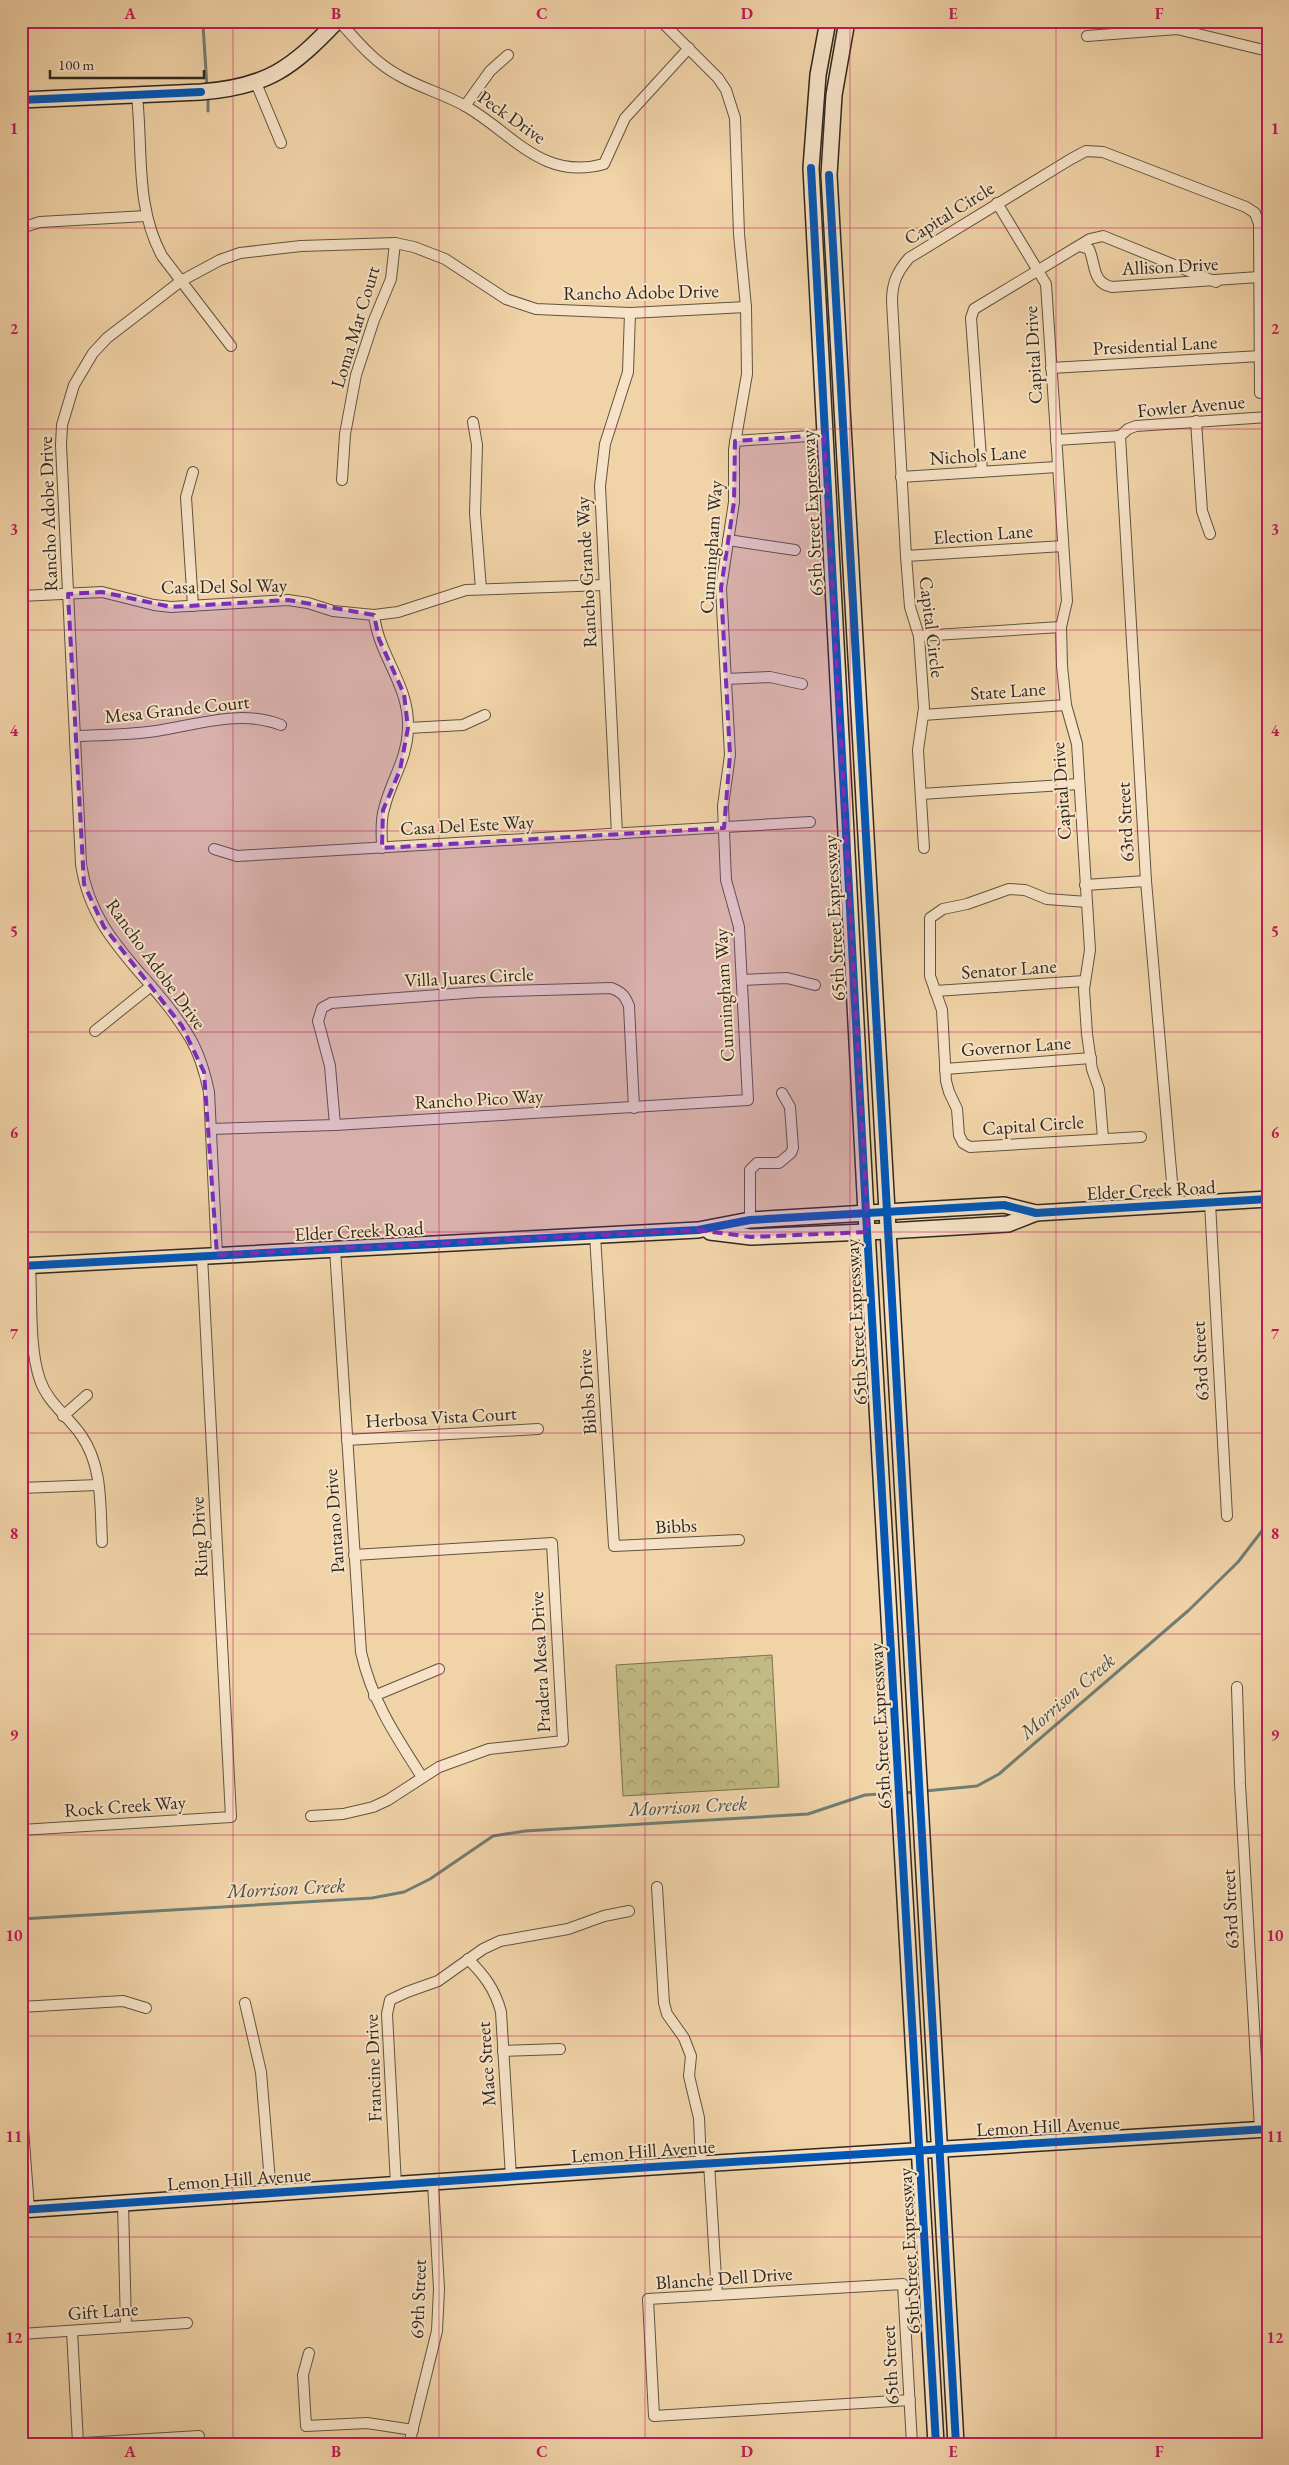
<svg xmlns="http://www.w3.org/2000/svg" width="1289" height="2465" viewBox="0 0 1289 2465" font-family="'EB Garamond',serif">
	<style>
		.forest { fill: url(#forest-crowns); stroke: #797150 }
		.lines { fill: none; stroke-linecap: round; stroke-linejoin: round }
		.stream { stroke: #707e74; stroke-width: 3 }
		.street-casing { stroke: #605340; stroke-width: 12 }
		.secondary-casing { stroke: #30281e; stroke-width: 18 }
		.street { stroke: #f6e2c6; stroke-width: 10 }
		.secondary { stroke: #f6e2c6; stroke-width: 15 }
		.cycleway-casing { stroke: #f6e2c6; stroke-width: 11 }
		.cycleway { stroke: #0057b8; stroke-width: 8 }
		.marked { fill: #7b2cbf; fill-opacity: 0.2; stroke: #7b2cbf; stroke-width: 4; stroke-dasharray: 10 6; stroke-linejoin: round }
		.grid { fill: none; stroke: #c2185b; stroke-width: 1; stroke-opacity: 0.55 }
		.labels { text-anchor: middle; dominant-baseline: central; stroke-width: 4; stroke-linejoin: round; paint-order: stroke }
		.street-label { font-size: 19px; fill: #30281e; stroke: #f6e2c6 }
		.water-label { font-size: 20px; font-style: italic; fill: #4b4c42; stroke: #f6e2c6 }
		.neatline { fill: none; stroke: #c2185b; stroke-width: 2 }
		.grid-label { font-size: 16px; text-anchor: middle; font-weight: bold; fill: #c2185b }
	</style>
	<defs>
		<pattern id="forest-crowns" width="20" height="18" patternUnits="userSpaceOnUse" patternTransform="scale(1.25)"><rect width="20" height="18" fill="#c2ba83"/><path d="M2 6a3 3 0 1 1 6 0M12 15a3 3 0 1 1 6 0" fill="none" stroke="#9e976b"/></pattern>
	</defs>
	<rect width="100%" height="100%" fill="#f1d3a8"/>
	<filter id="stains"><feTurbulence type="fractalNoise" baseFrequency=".004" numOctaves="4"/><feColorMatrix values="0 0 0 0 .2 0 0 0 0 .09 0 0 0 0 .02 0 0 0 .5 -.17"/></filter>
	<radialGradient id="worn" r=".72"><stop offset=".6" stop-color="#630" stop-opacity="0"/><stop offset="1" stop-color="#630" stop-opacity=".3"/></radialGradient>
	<!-- forest -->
	<path class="forest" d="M 772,1655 L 779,1787 L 623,1796 L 616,1665 Z"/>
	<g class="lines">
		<!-- stream -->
		<g class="stream">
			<path d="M 102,21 L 117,27 L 180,23 L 203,25 L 207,87"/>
			<path d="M 208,96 L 208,111"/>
			<path d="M 925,1791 L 977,1786 L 999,1774 L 1189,1610 L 1238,1562 L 1268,1523"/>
			<path d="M 903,1793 L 916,1792"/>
			<path d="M 21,1919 L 372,1898 L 404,1892 L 430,1879 L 493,1836 L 525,1831 L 808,1814 L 865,1795 L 894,1793"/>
		</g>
		<defs>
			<g id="street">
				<path d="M 339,21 C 357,41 374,62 398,75 C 420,88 445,94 467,107 C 513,134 543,181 604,164 L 625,118 L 689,48"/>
				<path d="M 1087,36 L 1177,29 L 1268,51"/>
				<path d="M 256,83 L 281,143"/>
				<path d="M 137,96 C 143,151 135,206 162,256 L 231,346"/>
				<path d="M 465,106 L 490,71 L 508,55"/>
				<path d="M 997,203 L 1046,284 L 1067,601 L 1061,627 L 1062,666 L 1066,705 L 1077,744 L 1090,950 L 1084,989 L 1087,1034 L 1092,1069 L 1099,1089 L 1103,1138"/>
				<path d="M 21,228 L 40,222 L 146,216"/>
				<path d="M 1080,246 L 1089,249 C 1096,265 1092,283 1112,287 L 1259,277"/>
				<path d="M 1051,368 L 1261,356"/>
				<path d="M 1196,421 L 1202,511 L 1210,534"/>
				<path d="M 473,422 L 477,445 L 475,513 L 481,589"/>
				<path d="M 1120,436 L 1146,881 L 1174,1205"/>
				<path d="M 1120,436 L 1128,429 L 1136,426 L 1268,417"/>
				<path d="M 1056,440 L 1120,436"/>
				<path d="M 735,441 L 824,435"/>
				<path d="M 193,472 L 186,497 L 193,606"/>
				<path d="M 982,472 L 971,318 L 974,309 L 1090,239 L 1103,236 L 1216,282"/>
				<path d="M 901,477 L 1057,467"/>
				<path d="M 342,480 L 345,434 L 356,375 L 374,320 L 391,279 L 395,243"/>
				<path d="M 728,540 L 795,550"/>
				<path d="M 906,556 L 1063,546"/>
				<path d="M 21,596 L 102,592 L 154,605 L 171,607 L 288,600 L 308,603 L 333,611 L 374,615 L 398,612 L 466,590 L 605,585"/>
				<path d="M 374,615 C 379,657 410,685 408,729 C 407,760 391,780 384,809 C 380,822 382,835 382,848"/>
				<path d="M 919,636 L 1061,627"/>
				<path d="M 726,679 L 770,677 L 802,684"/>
				<path d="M 923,715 L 1066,705"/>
				<path d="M 408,728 L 463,725 L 485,715"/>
				<path d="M 75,736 C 102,735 129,735 156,731 C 196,725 242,709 281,725"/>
				<path d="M 921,794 L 1079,784"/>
				<path d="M 617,834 L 600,486 L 605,444 L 628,372 L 630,313"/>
				<path d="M 924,848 L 918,750 L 924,708 L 919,636 L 910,607 L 906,556 L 892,301 C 892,283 897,272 909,258 L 1071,159 L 1086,151 L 1103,152 L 1246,207 L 1255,213 L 1259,224 L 1260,393"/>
				<path d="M 214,849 L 237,856 L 810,822"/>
				<path d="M 1085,885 L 1146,881"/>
				<path d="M 1087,902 L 1047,899 L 1025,890 L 1009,889 L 967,904 L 943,909 L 930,918 L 930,976 L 942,1010 L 946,1081 L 949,1092 L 957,1109 L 959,1135 L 963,1143 L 970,1147 L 1141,1137"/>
				<path d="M 742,980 L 787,978 L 815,985"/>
				<path d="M 935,991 L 1085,981"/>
				<path d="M 95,1031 L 151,986"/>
				<path d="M 945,1069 L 1091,1058"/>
				<path d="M 335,1125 L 330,1066 L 318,1021 L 322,1008 L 331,1003 L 479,992 L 611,988 C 622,992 625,996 629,1006 L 634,1108"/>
				<path d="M 211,1129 L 335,1125 L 748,1100 L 739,927 L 726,880 L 723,806 L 730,755 L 721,588 L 734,502 L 734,449 L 747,374 L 746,307 L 739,234 L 735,118 L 726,90 L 718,78 L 661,21"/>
				<path d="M 1210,1203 L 1227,1516"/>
				<path d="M 750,1220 L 750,1170 L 757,1163 L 779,1163 L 791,1153 L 793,1148 L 790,1107 L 782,1093"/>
				<path d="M 595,1235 L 614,1546 L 739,1540"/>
				<path d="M 335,1249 L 361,1652 C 372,1701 395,1735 422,1777"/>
				<path d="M 217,1255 L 209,1092 C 205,1073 200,1055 190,1038 C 153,975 92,941 81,864 L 61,445 L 62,425 L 74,385 L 93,353 L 107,338 L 181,281 L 220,260 L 240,253 L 301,246 L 395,243 L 414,247 L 445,259 L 506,299 L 536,309 L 630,313 L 746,307"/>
				<path d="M 30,1266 C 32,1299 29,1349 40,1380 C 48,1403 67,1415 81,1435 C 103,1466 100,1506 102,1542"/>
				<path d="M 63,1416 L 87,1395"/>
				<path d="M 347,1440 L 538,1429"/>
				<path d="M 21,1488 L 98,1485"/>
				<path d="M 1237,1687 L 1240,1784 L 1260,2129"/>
				<path d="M 374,1696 L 439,1669"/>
				<path d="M 311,1816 L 343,1814 L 373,1807 L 388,1800 L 439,1767 L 489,1749 L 563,1741 L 552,1543 L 354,1555"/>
				<path d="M 21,1830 L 231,1817 L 202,1256"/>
				<path d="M 657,1887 L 664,2003 L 667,2014 L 684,2038 L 691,2056 L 689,2076 L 699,2118 L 701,2164"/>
				<path d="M 468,1959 C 484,1975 495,1989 501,2012 L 511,2177"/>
				<path d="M 245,2003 L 261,2072 L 271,2194"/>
				<path d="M 21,2007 L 123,2001 L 146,2008"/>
				<path d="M 503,2051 L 560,2049"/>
				<path d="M 21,2101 L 29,2209"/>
				<path d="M 709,2163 L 717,2295"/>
				<path d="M 396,2185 L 387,2014 L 390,2000 L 407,1992 L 438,1981 L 483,1949 L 500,1941 L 568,1929 L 604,1916 L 629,1911"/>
				<path d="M 123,2203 L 126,2327"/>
				<path d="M 72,2331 L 78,2443"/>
				<path d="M 21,2334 L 187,2323"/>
				<path d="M 309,2353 L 303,2375 L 306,2426 L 367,2423 L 413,2430"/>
				<path d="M 910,2400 L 654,2416 L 648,2299 L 903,2284 L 912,2444"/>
				<path d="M 67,2444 L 199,2436"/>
				<path d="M 409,2444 L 437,2331 L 439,2289 L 433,2183"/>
			</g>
			<g id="secondary">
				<path d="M 828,21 L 818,75 L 811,168 L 866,1213 L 936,2444"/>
				<path d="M 847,21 L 834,95 L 829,175 L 956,2444"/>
				<path d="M 21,100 L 201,92 C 268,87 292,68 337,21"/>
				<path d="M 710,1232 L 751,1237 L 888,1231 L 1008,1224 L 1036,1213 L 1268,1199"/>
				<path d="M 21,1266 L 698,1230 L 750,1220 L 1004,1205 L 1036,1213"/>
				<path d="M 21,2210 L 652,2167 L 1268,2129"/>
			</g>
		</defs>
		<!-- street casing -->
		<use href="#street" class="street-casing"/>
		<!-- secondary casing -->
		<use href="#secondary" class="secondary-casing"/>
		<!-- street -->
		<use href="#street" class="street"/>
		<!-- secondary -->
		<use href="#secondary" class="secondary"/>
		<defs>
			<g id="cycleway">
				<path d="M 21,100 L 201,92"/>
				<path d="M 811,168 L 866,1213 L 936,2444"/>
				<path d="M 829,175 L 956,2444"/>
				<path d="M 21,1266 L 698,1230 L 750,1220 L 1004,1205 L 1036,1213 L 1268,1199"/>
				<path d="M 21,2210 L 652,2167 L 1268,2129"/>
			</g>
		</defs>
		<!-- cycleway casing -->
		<use href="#cycleway" class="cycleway-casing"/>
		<!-- cycleway -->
		<use href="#cycleway" class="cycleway"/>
	</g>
	<!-- marked area -->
	<path class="marked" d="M 824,435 L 868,1232 L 751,1237 L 698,1230 L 217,1255 L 204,1072 L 182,1026 L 104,927 L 84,884 L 68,594 L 102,592 L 171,607 L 288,600 L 374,615 L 379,639 L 404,694 L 408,728 L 400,770 L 383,810 L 382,848 L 724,828 L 730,755 L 721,588 L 734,502 L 735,441 Z"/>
	<!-- grid -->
	<path class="grid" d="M 233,21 L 233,2444M 439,21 L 439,2444M 645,21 L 645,2444M 850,21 L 850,2444M 1056,21 L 1056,2444M 21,228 L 1268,228M 21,429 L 1268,429M 21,630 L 1268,630M 21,831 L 1268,831M 21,1032 L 1268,1032M 21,1232 L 1268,1232M 21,1433 L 1268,1433M 21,1634 L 1268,1634M 21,1835 L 1268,1835M 21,2036 L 1268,2036M 21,2237 L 1268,2237"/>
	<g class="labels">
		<!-- street labels -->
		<g class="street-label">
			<text transform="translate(512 117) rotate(35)">Peck Drive</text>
			<text transform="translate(949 213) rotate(-32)">Capital Circle</text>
			<text transform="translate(1170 266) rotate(-3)">Allison Drive</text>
			<text transform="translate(641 292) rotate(-1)">Rancho Adobe Drive</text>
			<text transform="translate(355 327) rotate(-73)">Loma Mar Court</text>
			<text transform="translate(1155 345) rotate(-3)">Presidential Lane</text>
			<text transform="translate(1033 355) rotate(-93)">Capital Drive</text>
			<text transform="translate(1191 406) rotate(-5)">Fowler Avenue</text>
			<text transform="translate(978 455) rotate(-4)">Nichols Lane</text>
			<text transform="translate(812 513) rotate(-93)">65th Street Expressway</text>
			<text transform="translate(48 514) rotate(-92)">Rancho Adobe Drive</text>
			<text transform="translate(983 534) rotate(-4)">Election Lane</text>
			<text transform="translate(711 547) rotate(-86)">Cunningham Way</text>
			<text transform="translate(586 572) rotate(-93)">Rancho Grande Way</text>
			<text transform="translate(224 586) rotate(-1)">Casa Del Sol Way</text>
			<text transform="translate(932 627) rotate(83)">Capital Circle</text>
			<text transform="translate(1008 691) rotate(-4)">State Lane</text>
			<text transform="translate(177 709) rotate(-6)">Mesa Grande Court</text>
			<text transform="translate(1061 791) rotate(-94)">Capital Drive</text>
			<text transform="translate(1125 822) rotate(-93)">63rd Street</text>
			<text transform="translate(467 825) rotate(-3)">Casa Del Este Way</text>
			<text transform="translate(834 918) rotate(-93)">65th Street Expressway</text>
			<text transform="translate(156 964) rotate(54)">Rancho Adobe Drive</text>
			<text transform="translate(1009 969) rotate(-4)">Senator Lane</text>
			<text transform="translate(469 977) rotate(-3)">Villa Juares Circle</text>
			<text transform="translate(724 995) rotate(-93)">Cunningham Way</text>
			<text transform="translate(1016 1046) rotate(-4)">Governor Lane</text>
			<text transform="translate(479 1099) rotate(-3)">Rancho Pico Way</text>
			<text transform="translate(1033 1125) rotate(-4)">Capital Circle</text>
			<text transform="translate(1151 1190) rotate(-3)">Elder Creek Road</text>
			<text transform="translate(359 1231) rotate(-3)">Elder Creek Road</text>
			<text transform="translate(856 1322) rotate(-93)">65th Street Expressway</text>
			<text transform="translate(1200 1361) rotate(-93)">63rd Street</text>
			<text transform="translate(587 1392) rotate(-94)">Bibbs Drive</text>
			<text transform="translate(441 1417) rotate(-3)">Herbosa Vista Court</text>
			<text transform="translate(334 1521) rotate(-94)">Pantano Drive</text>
			<text transform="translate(676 1526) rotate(-3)">Bibbs</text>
			<text transform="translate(199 1537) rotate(-93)">Ring Drive</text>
			<text transform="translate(540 1662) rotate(-93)">Pradera Mesa Drive</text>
			<text transform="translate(880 1726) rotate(-93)">65th Street Expressway</text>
			<text transform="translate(125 1806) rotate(-4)">Rock Creek Way</text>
			<text transform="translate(1230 1909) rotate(-93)">63rd Street</text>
			<text transform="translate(486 2064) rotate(-94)">Mace Street</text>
			<text transform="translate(373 2068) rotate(-92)">Francine Drive</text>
			<text transform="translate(1048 2126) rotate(-3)">Lemon Hill Avenue</text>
			<text transform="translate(643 2151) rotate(-4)">Lemon Hill Avenue</text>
			<text transform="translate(239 2179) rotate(-4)">Lemon Hill Avenue</text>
			<text transform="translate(909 2251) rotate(-93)">65th Street Expressway</text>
			<text transform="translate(724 2278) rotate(-4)">Blanche Dell Drive</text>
			<text transform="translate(418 2299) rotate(-88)">69th Street</text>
			<text transform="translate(103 2311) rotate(-4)">Gift Lane</text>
			<text transform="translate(890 2365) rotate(-93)">65th Street</text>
		</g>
		<!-- water labels -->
		<g class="water-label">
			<text transform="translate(1067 1696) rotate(-41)">Morrison Creek</text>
			<text transform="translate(688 1806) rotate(-3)">Morrison Creek</text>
			<text transform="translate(286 1888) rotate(-3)">Morrison Creek</text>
		</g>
	</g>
	<!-- margin -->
	<rect width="1289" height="2465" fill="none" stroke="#f1d3a8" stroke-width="55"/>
	<!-- scale -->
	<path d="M50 70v8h154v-8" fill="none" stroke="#30281e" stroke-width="2.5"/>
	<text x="58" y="70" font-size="15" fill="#30281e" stroke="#f6e2c6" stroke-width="4" paint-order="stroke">100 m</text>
	<rect x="28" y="28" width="1234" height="2410" class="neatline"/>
	<g class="grid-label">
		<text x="130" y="19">A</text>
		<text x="336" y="19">B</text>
		<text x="542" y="19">C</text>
		<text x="747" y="19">D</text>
		<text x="953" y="19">E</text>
		<text x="1159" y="19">F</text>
		<text x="14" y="134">1</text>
		<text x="1275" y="134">1</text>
		<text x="14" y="334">2</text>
		<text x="1275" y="334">2</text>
		<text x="14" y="535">3</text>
		<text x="1275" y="535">3</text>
		<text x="14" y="736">4</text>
		<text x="1275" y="736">4</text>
		<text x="14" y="937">5</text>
		<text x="1275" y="937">5</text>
		<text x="14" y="1138">6</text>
		<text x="1275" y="1138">6</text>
		<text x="14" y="1339">7</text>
		<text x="1275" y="1339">7</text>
		<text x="14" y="1539">8</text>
		<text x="1275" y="1539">8</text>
		<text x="14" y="1740">9</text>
		<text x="1275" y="1740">9</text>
		<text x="14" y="1941">10</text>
		<text x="1275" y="1941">10</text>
		<text x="14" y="2142">11</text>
		<text x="1275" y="2142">11</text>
		<text x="14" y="2343">12</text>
		<text x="1275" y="2343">12</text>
		<text x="130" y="2457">A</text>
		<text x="336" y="2457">B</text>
		<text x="542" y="2457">C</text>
		<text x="747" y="2457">D</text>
		<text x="953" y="2457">E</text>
		<text x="1159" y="2457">F</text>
	</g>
	<rect width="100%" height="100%" filter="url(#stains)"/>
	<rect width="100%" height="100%" fill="url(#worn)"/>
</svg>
